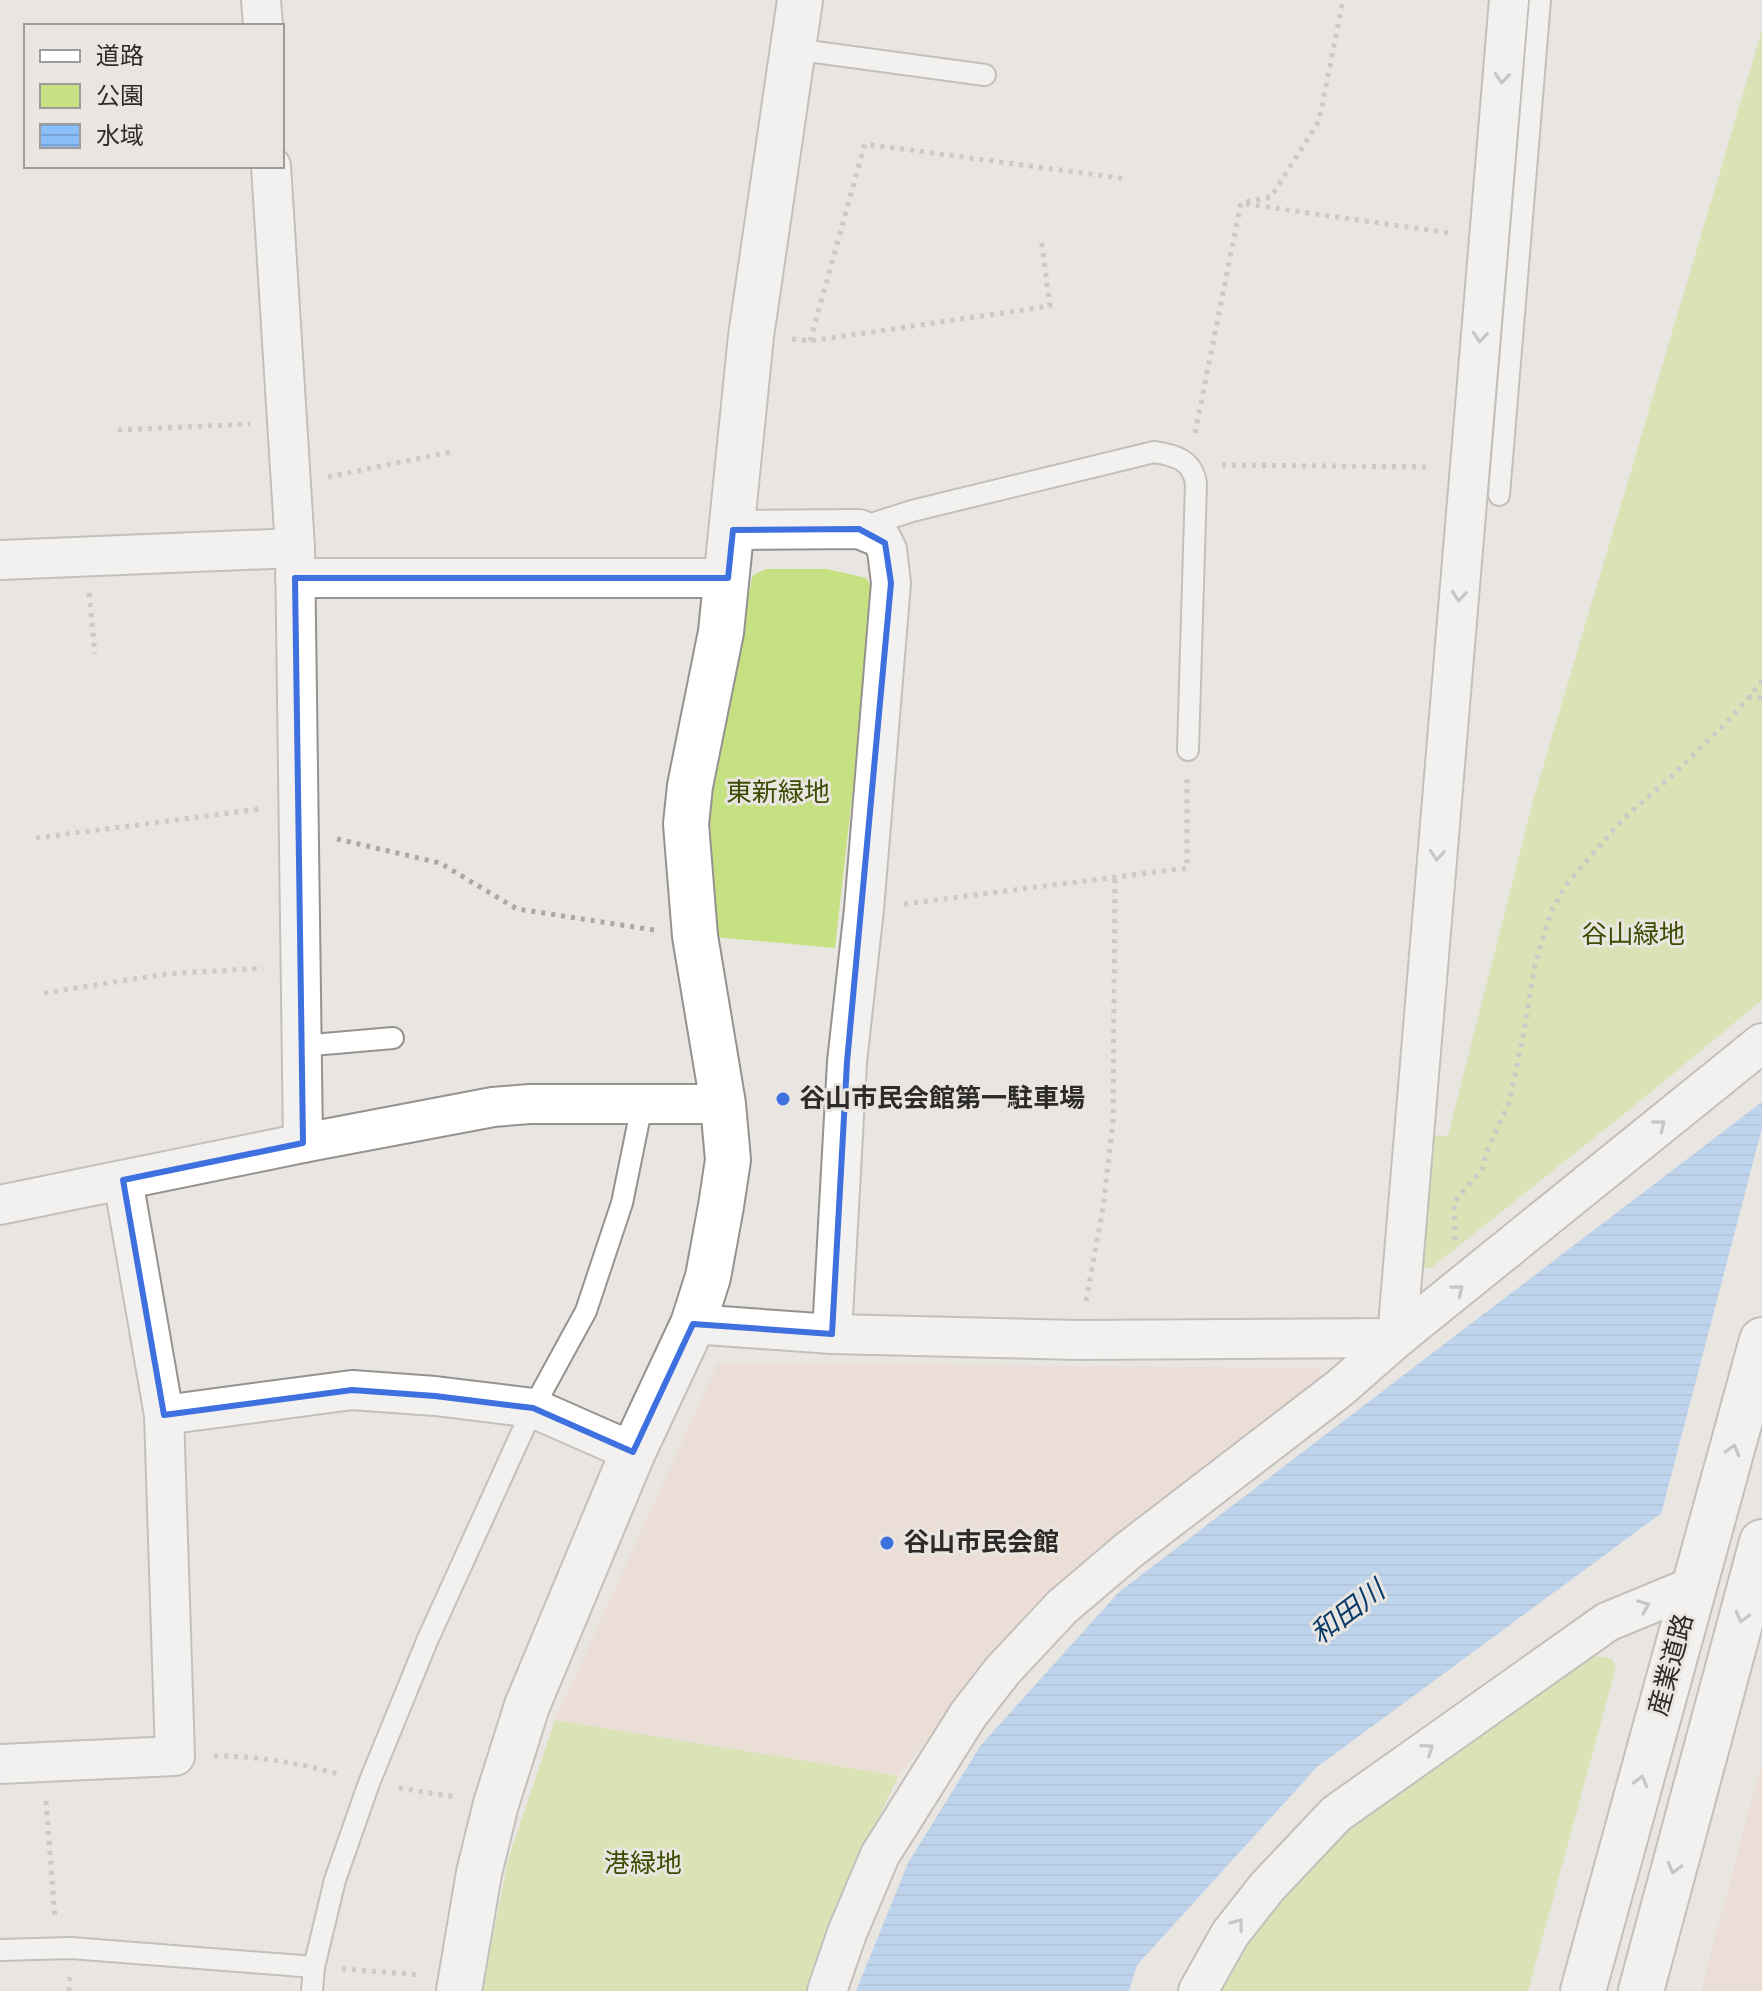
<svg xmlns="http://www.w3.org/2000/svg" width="1762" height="1991" viewBox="0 0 1762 1991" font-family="'Sofia Sans Condensed','Noto Sans JP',sans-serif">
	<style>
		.commercial { fill: #eed6cb }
		.park { fill: #c6e182 }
		.water { fill: url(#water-rules) }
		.pier { fill: #e9e5e1 }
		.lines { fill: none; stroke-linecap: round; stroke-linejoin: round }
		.service-casing { stroke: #96928f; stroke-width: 24 }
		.minor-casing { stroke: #96928f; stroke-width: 42 }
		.tertiary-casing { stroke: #96928f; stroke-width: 48 }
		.secondary-casing { stroke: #96928f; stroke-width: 48 }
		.path { stroke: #aaa7a4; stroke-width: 5; stroke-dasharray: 4 6; stroke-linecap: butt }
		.service { stroke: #fff; stroke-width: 20 }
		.minor { stroke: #fff; stroke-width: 38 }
		.tertiary { stroke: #fff; stroke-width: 44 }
		.secondary { stroke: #fff; stroke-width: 44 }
		.oneway { stroke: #a0a09f }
		.marked { fill: none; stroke: #3e70e0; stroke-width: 6; stroke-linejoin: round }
		.poi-dot { fill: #3e70e0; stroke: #e9e5e1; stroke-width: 3 }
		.labels { text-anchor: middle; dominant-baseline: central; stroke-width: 6; stroke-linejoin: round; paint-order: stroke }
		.park-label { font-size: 26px; fill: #3c4b01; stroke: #e9e5e1 }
		.poi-label { font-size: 26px; font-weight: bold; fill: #2d2b2a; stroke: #e9e5e1; text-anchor: start }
		.street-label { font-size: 26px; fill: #2d2b2a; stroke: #e9e5e1 }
		.water-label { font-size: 28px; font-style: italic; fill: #0b3c69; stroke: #e9e5e1 }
	</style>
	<defs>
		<pattern id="water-rules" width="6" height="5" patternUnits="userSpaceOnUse" patternTransform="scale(2)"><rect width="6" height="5" fill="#89bef9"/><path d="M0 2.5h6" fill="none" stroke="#77a3d6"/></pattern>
	</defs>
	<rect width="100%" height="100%" fill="#e9e5e1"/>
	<!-- commercial -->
	<g class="commercial">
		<path d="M 718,1363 L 1319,1368 L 1325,1380 L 988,1659 L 898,1776 L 555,1720 Z"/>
		<path d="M 1762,1761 L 1762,1991 L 1701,1991 Z"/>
	</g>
	<!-- park -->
	<g class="park">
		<path d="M 1762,30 L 1762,1000 L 1639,1102 L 1431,1268 L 1416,1266 L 1431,1135 L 1448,1136 L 1534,797 Z"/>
		<path d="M 766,569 L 827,569 L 866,578 L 875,592 L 835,948 L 714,937 L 702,790 L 753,575 Z"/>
		<path d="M 1593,1655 L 1612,1659 L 1616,1667 L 1528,1991 L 1217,1991 L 1242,1947 L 1280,1897 L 1344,1824 L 1577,1659 Z"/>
		<path d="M 555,1720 L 898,1776 L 851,1877 L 807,1991 L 482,1991 L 508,1860 Z"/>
	</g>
	<!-- water -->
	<path class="water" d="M 1762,1102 L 1762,1439 L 1317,1767 L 1137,1965 L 1129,1991 L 856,1991 L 908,1863 L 981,1745 L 1119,1592 Z"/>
	<!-- pier -->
	<path class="pier" d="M 1762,1128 L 1762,1443 L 1660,1518 Z"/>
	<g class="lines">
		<defs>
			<g id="service">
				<path d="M 793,49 L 985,75"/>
				<path d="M 1499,495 L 1540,0"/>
				<path d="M 862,527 L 912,511 L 1154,452 C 1175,455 1193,460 1196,484 L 1188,750"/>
				<path d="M 301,1046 L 393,1038"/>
				<path d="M 0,1950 L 71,1948 L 314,1967"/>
				<path d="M 312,1991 L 314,1967 L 335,1880 L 369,1783 L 427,1641 L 533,1408 L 586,1311 L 622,1203 L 642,1105"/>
			</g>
			<g id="minor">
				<path d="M 261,0 L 263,26"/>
				<path d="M 271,166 L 295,548 L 303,1143"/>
				<path d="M 733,530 L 859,529 L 881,538 L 887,550 L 891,583 L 864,909 L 847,1062 L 832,1334"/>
				<path d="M 0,560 L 295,548"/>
				<path d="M 295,578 L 728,578"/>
				<path d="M 0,1205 L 303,1143 L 493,1107 L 530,1104 L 723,1104"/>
				<path d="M 693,1324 L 832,1334 L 1079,1340 L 1397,1338"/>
				<path d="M 1397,1338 L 1509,0"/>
				<path d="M 164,1415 L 352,1390 L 435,1396 L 533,1408 L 633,1452"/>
				<path d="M 0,1764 L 175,1756 L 164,1415 L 123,1180"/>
				<path d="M 827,1991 L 847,1933 L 880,1855 L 968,1715 L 1003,1670 L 1062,1607 L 1129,1550 L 1340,1388 L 1397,1338 L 1762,1043"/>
				<path d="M 1198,1991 L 1230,1934 L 1267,1887 L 1336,1814 L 1607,1622 L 1694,1586"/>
			</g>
			<path id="tertiary" d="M 459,1991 L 479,1873 L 496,1804 L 527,1706 L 633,1452 L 693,1324 L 708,1277 L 721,1206 L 728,1160 L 723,1104 L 695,936 L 686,824 L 690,786 L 721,632 L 751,336 L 800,0"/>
			<g id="secondary">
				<path d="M 1583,1991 L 1762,1340"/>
				<path d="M 1641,1991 L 1762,1542"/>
			</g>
		</defs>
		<!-- service casing -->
		<use href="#service" class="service-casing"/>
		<!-- minor casing -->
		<use href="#minor" class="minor-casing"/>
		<!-- tertiary casing -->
		<use href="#tertiary" class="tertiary-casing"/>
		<!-- secondary casing -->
		<use href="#secondary" class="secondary-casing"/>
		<!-- path -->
		<g class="path">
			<path d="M 1246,204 L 1450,233"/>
			<path d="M 792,339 L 810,341 L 1050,306 L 1041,238"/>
			<path d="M 810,341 L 865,144 L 1128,179"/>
			<path d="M 118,430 L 250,424"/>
			<path d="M 1195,433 L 1241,203 L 1271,197 L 1319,121 L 1343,0"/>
			<path d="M 1222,465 L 1432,467"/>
			<path d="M 328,477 L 451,452"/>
			<path d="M 89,593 L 95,654"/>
			<path d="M 1748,697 L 1762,698"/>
			<path d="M 36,838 L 260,809"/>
			<path d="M 337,839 L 440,863 L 517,909 L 654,930"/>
			<path d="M 904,904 L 1187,868 L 1187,779"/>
			<path d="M 44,993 L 166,974 L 263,968"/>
			<path d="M 1455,1240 L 1454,1202 L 1482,1170 L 1486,1153 L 1509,1103 L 1524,1032 L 1535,964 L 1551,912 L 1565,886 L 1622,820 L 1676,772 L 1732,717 L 1762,681"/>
			<path d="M 1086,1301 L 1103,1208 L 1113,1121 L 1115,877"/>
			<path d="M 214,1756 C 259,1756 299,1763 342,1775"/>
			<path d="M 399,1788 L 456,1797"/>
			<path d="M 46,1801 L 55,1918"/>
			<path d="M 342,1969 L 420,1975"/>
			<path d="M 69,1991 L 70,1977"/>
		</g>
		<!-- service -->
		<use href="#service" class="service"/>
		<!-- minor -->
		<use href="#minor" class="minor"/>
		<!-- tertiary -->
		<use href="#tertiary" class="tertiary"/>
		<!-- secondary -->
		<use href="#secondary" class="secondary"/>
	</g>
	<!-- one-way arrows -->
	<defs><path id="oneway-chevron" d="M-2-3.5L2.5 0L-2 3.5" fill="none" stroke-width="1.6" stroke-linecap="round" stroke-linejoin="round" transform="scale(2)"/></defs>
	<g class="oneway">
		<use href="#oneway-chevron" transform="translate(1502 78) rotate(95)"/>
		<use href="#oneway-chevron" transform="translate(1480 337) rotate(95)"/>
		<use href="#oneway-chevron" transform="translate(1459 596) rotate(95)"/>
		<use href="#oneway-chevron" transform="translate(1437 855) rotate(95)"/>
		<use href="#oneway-chevron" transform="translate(1660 1125) rotate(-39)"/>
		<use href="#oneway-chevron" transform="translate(1458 1290) rotate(-39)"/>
		<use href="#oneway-chevron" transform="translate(1733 1450) rotate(-75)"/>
		<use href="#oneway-chevron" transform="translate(1644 1606) rotate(-22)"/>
		<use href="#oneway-chevron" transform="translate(1742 1617) rotate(105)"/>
		<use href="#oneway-chevron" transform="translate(1428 1749) rotate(-35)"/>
		<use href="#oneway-chevron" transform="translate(1641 1781) rotate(-75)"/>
		<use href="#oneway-chevron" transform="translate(1674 1868) rotate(105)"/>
		<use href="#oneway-chevron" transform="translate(1238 1924) rotate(-52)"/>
	</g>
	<!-- marked area -->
	<path d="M0 0H1762V1991H0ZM 859,529 L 885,543 L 891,583 L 847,1062 L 832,1334 L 693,1324 L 633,1452 L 533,1408 L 435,1396 L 352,1390 L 164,1415 L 123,1180 L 303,1143 L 295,578 L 728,578 L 733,530 Z" fill="#e9e5e1" fill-opacity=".55" fill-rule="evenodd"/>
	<path class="marked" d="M 859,529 L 885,543 L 891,583 L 847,1062 L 832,1334 L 693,1324 L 633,1452 L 533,1408 L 435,1396 L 352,1390 L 164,1415 L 123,1180 L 303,1143 L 295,578 L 728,578 L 733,530 Z"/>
	<!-- markers -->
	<g class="poi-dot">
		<circle cx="783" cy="1099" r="8"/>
		<circle cx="887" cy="1543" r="8"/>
	</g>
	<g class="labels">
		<!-- park labels -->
		<g class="park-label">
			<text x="778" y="793">東新緑地</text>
			<text x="1633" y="935">谷山緑地</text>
			<text x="643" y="1864">港緑地</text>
		</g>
		<!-- poi labels -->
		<g class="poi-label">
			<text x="799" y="1099">谷山市民会館第一駐車場</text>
			<text x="903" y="1543">谷山市民会館</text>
		</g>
		<!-- street labels -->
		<g class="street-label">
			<text transform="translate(1672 1665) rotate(-75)">産業道路</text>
		</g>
		<!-- water labels -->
		<g class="water-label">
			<text transform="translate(1348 1613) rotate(-37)">和田川</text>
		</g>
	</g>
	<!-- legend -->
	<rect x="24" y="24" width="260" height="144" fill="#e9e5e1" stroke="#9e9b98" stroke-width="2"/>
	<rect x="40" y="50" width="40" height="12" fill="#ffffff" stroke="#9e9b98" stroke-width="2"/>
	<text x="96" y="64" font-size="24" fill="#2d2b2a">道路</text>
	<rect x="40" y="84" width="40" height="24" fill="#c6e182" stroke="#9e9b98" stroke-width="2"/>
	<text x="96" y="104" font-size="24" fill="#2d2b2a">公園</text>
	<rect x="40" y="124" width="40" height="24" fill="url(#water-rules)" stroke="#9e9b98" stroke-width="2"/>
	<text x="96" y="144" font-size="24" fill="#2d2b2a">水域</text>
</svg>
